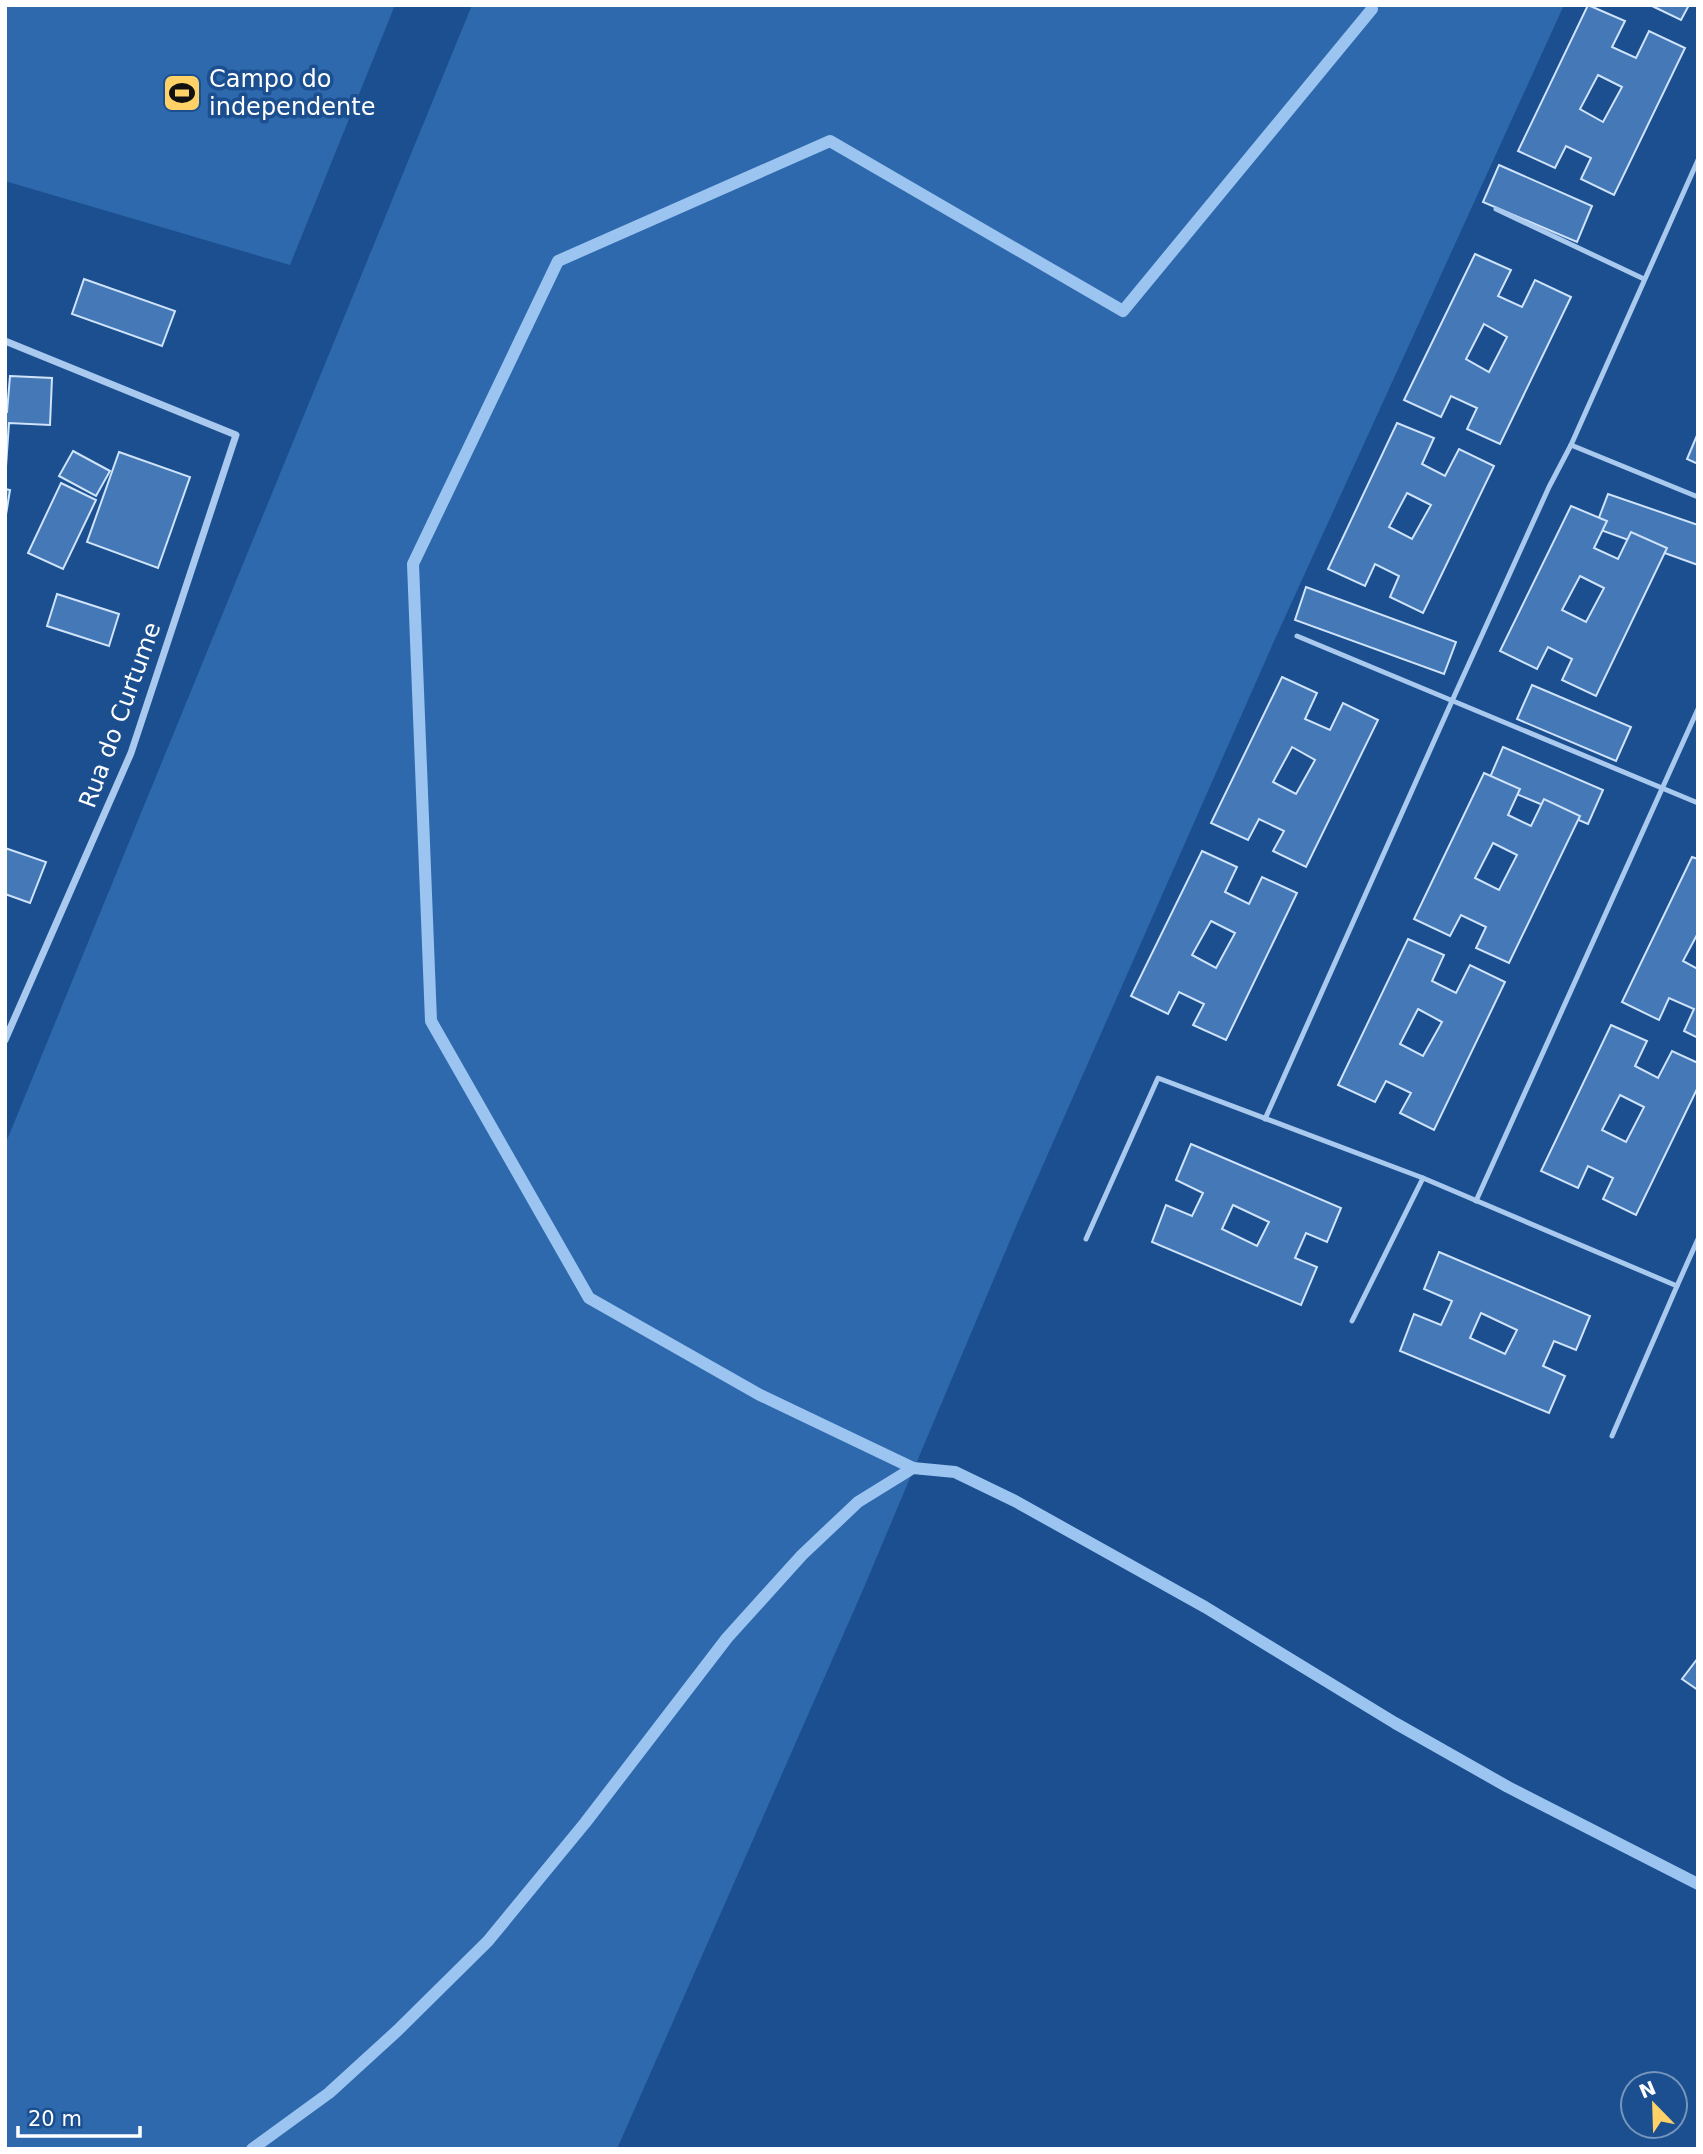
<svg xmlns="http://www.w3.org/2000/svg" width="1703" height="2154" viewBox="0 0 1703 2154" font-family="'DejaVu Sans',sans-serif">
	<style>
		.green { fill: #2e69ad }
		.lines { fill: none; stroke-linecap: round; stroke-linejoin: round }
		.stream { stroke: #9cc4f0; stroke-width: 12 }
		.building { fill: #4478b7; stroke: #cfe3fa; stroke-width: 2; fill-rule: evenodd }
		.lane { stroke: #a9c9ee; stroke-width: 5 }
		.street { stroke: #a9c9ee; stroke-width: 7 }
		.labels { text-anchor: middle; dominant-baseline: central; stroke-width: 7; stroke-linejoin: round; paint-order: stroke }
		.poi-label { font-size: 24px; fill: #fff; stroke: #1b4f8f; text-anchor: start }
		.street-label { font-size: 24px; fill: #fff; stroke: #1b4f8f }
	</style>
	<rect width="100%" height="100%" fill="#1b4f8f"/>
	<!-- green -->
	<g class="green">
		<path d="M 5,5 L 395,5 L 290,265 L 5,181 Z"/>
		<path d="M 472,5 L 1564,5 L 1275,639 L 1017,1224 L 862,1592 L 617,2149 L 5,2149 L 5,1145 Z"/>
	</g>
	<g class="lines">
		<!-- stream -->
		<g class="stream">
			<path d="M 913,1468 L 760,1395 L 589,1298 L 431,1021 L 413,564 L 558,261 L 830,141 L 1123,311 L 1372,9"/>
			<path d="M 252,2149 L 329,2093 L 398,2030 L 488,1941 L 585,1823 L 727,1638 L 802,1555 L 858,1502 L 913,1468 L 955,1472 L 1015,1501 L 1205,1607 L 1395,1723 L 1508,1787 L 1698,1884"/>
		</g>
	</g>
	<!-- building -->
	<g class="building">
		<path d="M 1588,5 L 1625,21 L 1612,47 L 1636,58 L 1649,31 L 1685,48 L 1614,195 L 1581,179 L 1591,158 L 1566,146 L 1555,168 L 1518,151 ZM 1598,75 L 1622,87 L 1603,122 L 1580,109 Z"/>
		<path d="M 1650,5 L 1689,5 L 1681,20 Z"/>
		<path d="M 1499,165 L 1592,206 L 1577,242 L 1483,202 Z"/>
		<path d="M 1475,254 L 1511,270 L 1498,296 L 1522,307 L 1535,280 L 1571,297 L 1500,444 L 1467,429 L 1477,408 L 1451,396 L 1441,417 L 1404,400 ZM 1484,324 L 1507,337 L 1489,372 L 1466,359 Z"/>
		<path d="M 84,279 L 175,311 L 162,346 L 72,314 Z"/>
		<path d="M 10,376 L 52,378 L 50,425 L 9,423 L 5,481 L 5,412 L 7,412 Z"/>
		<path d="M 1397,423 L 1434,438 L 1422,464 L 1445,476 L 1459,449 L 1494,466 L 1423,613 L 1390,597 L 1399,576 L 1375,564 L 1365,586 L 1328,569 ZM 1407,493 L 1431,505 L 1412,539 L 1389,527 Z"/>
		<path d="M 1698,433 L 1698,464 L 1687,459 Z"/>
		<path d="M 73,451 L 110,471 L 96,496 L 59,476 Z"/>
		<path d="M 119,452 L 190,477 L 158,568 L 87,542 Z"/>
		<path d="M 61,483 L 96,500 L 63,569 L 28,553 Z"/>
		<path d="M 5,489 L 10,490 L 5,521 Z"/>
		<path d="M 1608,494 L 1698,525 L 1698,565 L 1595,528 Z"/>
		<path d="M 1571,506 L 1607,521 L 1594,548 L 1618,559 L 1631,532 L 1667,548 L 1596,696 L 1562,680 L 1572,659 L 1548,647 L 1537,669 L 1500,651 ZM 1580,576 L 1604,588 L 1586,622 L 1562,610 Z"/>
		<path d="M 1306,587 L 1456,642 L 1444,674 L 1295,620 Z"/>
		<path d="M 57,594 L 119,614 L 109,646 L 47,626 Z"/>
		<path d="M 1282,677 L 1317,693 L 1305,719 L 1330,730 L 1343,703 L 1378,720 L 1306,867 L 1273,851 L 1284,831 L 1259,819 L 1248,840 L 1211,823 ZM 1292,747 L 1315,760 L 1296,794 L 1273,782 Z"/>
		<path d="M 1532,685 L 1631,727 L 1616,761 L 1517,719 Z"/>
		<path d="M 1503,747 L 1603,790 L 1588,824 L 1488,782 Z"/>
		<path d="M 1484,773 L 1520,789 L 1508,815 L 1531,826 L 1544,799 L 1580,816 L 1509,963 L 1476,948 L 1486,927 L 1461,915 L 1450,936 L 1414,919 ZM 1493,843 L 1517,855 L 1499,890 L 1475,878 Z"/>
		<path d="M 5,848 L 46,862 L 30,903 L 5,894 Z"/>
		<path d="M 1202,851 L 1237,867 L 1225,892 L 1249,904 L 1262,877 L 1297,893 L 1226,1040 L 1193,1025 L 1204,1004 L 1179,992 L 1168,1014 L 1131,996 ZM 1211,921 L 1235,933 L 1216,968 L 1192,955 Z"/>
		<path d="M 1692,857 L 1698,859 L 1698,933 L 1683,961 L 1698,969 L 1698,1038 L 1684,1031 L 1694,1009 L 1669,998 L 1659,1020 L 1622,1002 Z"/>
		<path d="M 1408,939 L 1444,955 L 1432,981 L 1456,993 L 1470,965 L 1505,982 L 1434,1130 L 1400,1113 L 1411,1093 L 1386,1081 L 1375,1102 L 1338,1085 ZM 1418,1009 L 1442,1022 L 1423,1056 L 1400,1044 Z"/>
		<path d="M 1611,1025 L 1647,1041 L 1635,1066 L 1658,1078 L 1672,1051 L 1698,1063 L 1698,1087 L 1636,1215 L 1603,1199 L 1613,1178 L 1588,1166 L 1578,1188 L 1541,1171 ZM 1620,1095 L 1644,1107 L 1626,1142 L 1602,1130 Z"/>
		<path d="M 1191,1144 L 1341,1208 L 1327,1242 L 1306,1233 L 1295,1258 L 1317,1267 L 1301,1305 L 1152,1242 L 1166,1205 L 1192,1216 L 1203,1193 L 1176,1180 ZM 1233,1205 L 1269,1222 L 1257,1246 L 1222,1229 Z"/>
		<path d="M 1439,1252 L 1590,1316 L 1576,1350 L 1554,1341 L 1543,1366 L 1565,1376 L 1549,1413 L 1400,1351 L 1414,1314 L 1441,1325 L 1452,1301 L 1424,1289 ZM 1481,1313 L 1517,1330 L 1505,1354 L 1470,1338 Z"/>
		<path d="M 1698,1658 L 1698,1690 L 1682,1679 Z"/>
	</g>
	<g class="lines">
		<!-- lane -->
		<g class="lane">
			<path d="M 1496,209 L 1644,279"/>
			<path d="M 1571,445 L 1698,497"/>
			<path d="M 1297,636 L 1698,803"/>
			<path d="M 1265,1119 L 1452,701 L 1549,487 L 1571,445 L 1698,160"/>
			<path d="M 1476,1201 L 1698,709"/>
			<path d="M 1086,1239 L 1158,1078 L 1423,1178 L 1677,1286 L 1612,1436"/>
			<path d="M 1677,1286 L 1698,1239"/>
			<path d="M 1352,1321 L 1423,1178"/>
		</g>
		<!-- street -->
		<path class="street" d="M 5,341 L 236,435 L 131,753 L 5,1040"/>
	</g>
	<!-- icons -->
	<defs>
		<symbol id="stadium-square" viewBox="-11 -11 22 22"><rect x="-9" y="-9" width="18" height="18" rx="4" fill="#ffd166" stroke="#1b4f8f"/><path d="M0-5a6.5 5 0 1 0 0 10a6.5 5 0 1 0 0-10ZM-3.5-1.8h7v3.6h-7Z" fill="#111"/></symbol>
	</defs>
	<g fill-rule="evenodd">
		<use href="#stadium-square" x="160" y="71" width="44" height="44"/>
	</g>
	<g class="labels">
		<!-- poi labels -->
		<g class="poi-label">
			<text x="209" y="79">Campo do<tspan x="209" dy="28">independente</tspan></text>
		</g>
		<!-- street labels -->
		<g class="street-label">
			<text transform="translate(120 715) rotate(-70)">Rua do Curtume</text>
		</g>
	</g>
	<!-- border -->
	<rect width="1703" height="2154" fill="none" stroke="#ffffff" stroke-width="14"/>
	<!-- north arrow -->
	<g transform="translate(1654 2105) rotate(337)"><circle r="33" fill="#1b4f8f" stroke="#7695bc" stroke-width="2"/>
	<path d="M0-5L12 26L0 18L-12 26Z" fill="#ffd166"/>
	<text y="-10" font-size="19" font-weight="bold" text-anchor="middle" fill="#ffffff">N</text>
	</g>
	<!-- scale -->
	<path d="M18 2126v10h122v-10" fill="none" stroke="#ffffff" stroke-width="3.5"/>
	<text x="28" y="2126" font-size="21" fill="#ffffff" stroke="#1b4f8f" stroke-width="5" paint-order="stroke">20 m</text>
</svg>
